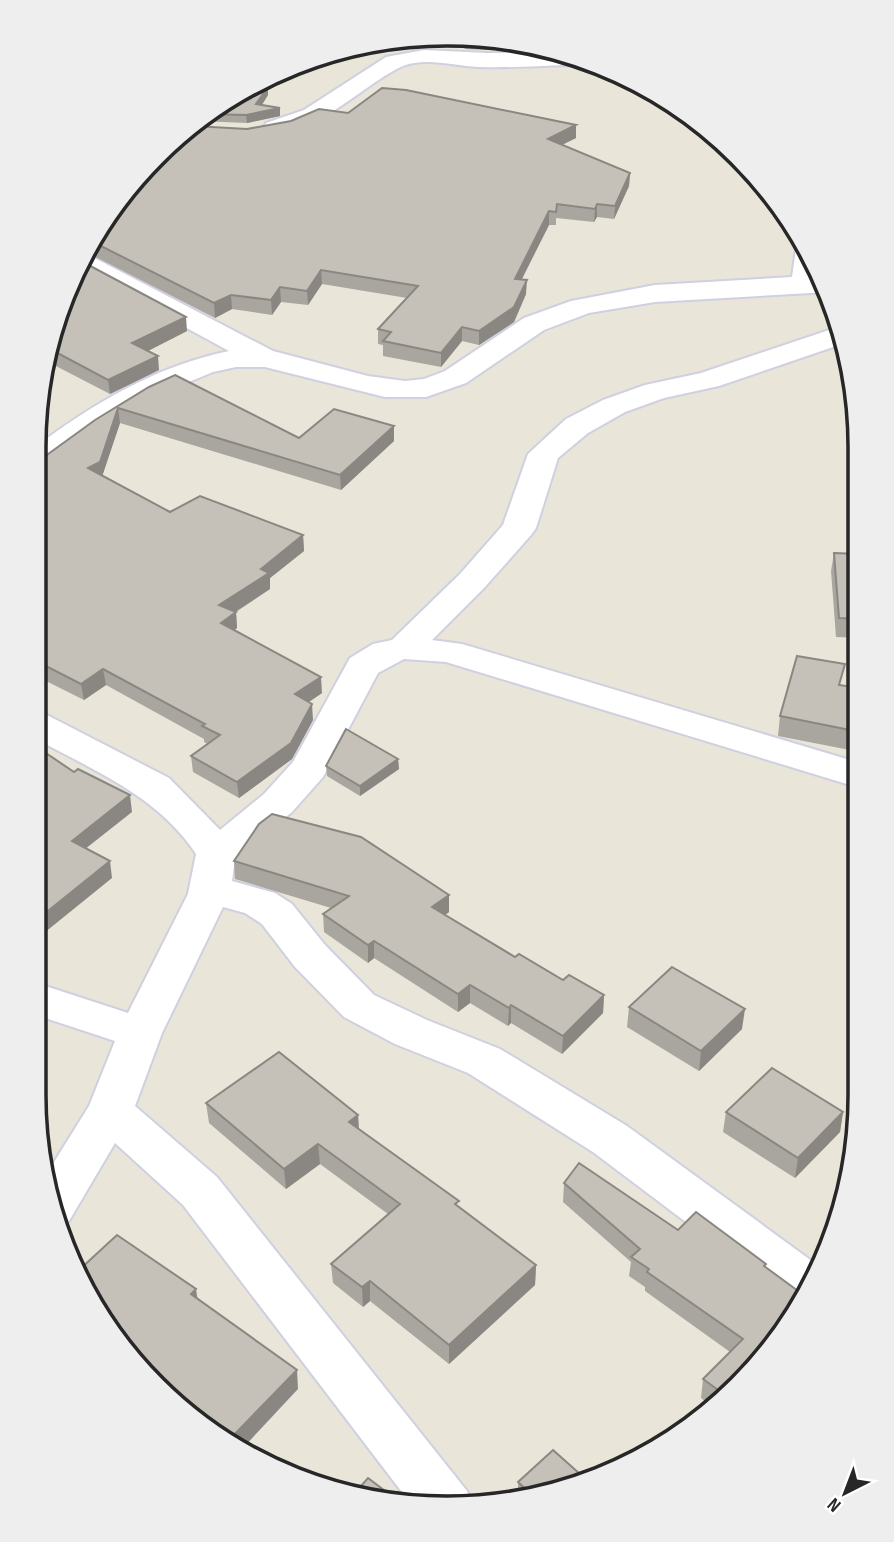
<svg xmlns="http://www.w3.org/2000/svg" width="894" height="1542" viewBox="0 0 894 1542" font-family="'Sofia Sans Condensed',sans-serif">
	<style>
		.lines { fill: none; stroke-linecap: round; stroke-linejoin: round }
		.minor-casing { stroke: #cfd0e0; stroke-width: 4 }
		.minor { fill: #fff; fill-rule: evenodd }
		.wall { fill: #a9a69f }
		.shaded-wall { fill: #8a8782 }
		.building { fill: #c5c1b9; stroke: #8a8782; stroke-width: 2 }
		.rim { fill: none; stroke: #272727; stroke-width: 3.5 }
	</style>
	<rect width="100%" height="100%" fill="#eae5d9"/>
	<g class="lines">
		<defs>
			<g id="minor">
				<path d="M 424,50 L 487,53 L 553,52 L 578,62 L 569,65 C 539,66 508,68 478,67 C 455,66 426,57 403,66 C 367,81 308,143 266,133 L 263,128 L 266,123 L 304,110 L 386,57 Z"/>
				<path d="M 806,242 L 829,292 L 655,302 L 589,313 L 544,330 L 466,383 L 426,397 L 385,397 L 265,367 L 236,367 L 213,372 L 153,397 L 95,433 L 45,470 L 34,472 L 34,448 C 94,403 156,366 229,351 L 78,269 L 85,253 L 273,351 L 368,376 L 405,381 L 424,379 L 445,371 L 524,318 L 571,301 L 655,285 L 792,277 L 796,249 L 799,243 Z"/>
				<path d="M 841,326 L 845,343 L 719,386 L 664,398 L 625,412 L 588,433 L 558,458 L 536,528 L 531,535 L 484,588 L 432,640 L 462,644 L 860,763 L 860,788 L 446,662 L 404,659 L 378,673 L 323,777 L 292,812 L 235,859 L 232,881 L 275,893 L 292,904 L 325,945 L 374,995 L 427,1020 L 500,1049 L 627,1126 L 820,1267 L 801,1305 L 792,1302 L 593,1152 L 468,1073 L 395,1044 L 344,1017 L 295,967 L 262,924 L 245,913 L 223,907 L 162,1033 L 135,1106 L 217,1177 L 467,1491 L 473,1504 L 447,1509 L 411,1504 L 183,1205 L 115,1143 L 69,1221 L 55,1225 L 46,1175 L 89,1106 L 115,1041 L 33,1014 L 33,982 L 128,1013 L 188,894 L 196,854 C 158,796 93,770 34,738 L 34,711 L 47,715 L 169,778 L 220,830 L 264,794 L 293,762 L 350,658 L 373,644 L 392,640 L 460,574 L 503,525 L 528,454 L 566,419 L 603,400 L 645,385 L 701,373 Z"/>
			</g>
		</defs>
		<!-- minor casing -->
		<use href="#minor" class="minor-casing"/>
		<!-- minor -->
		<use href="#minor" class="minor"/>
	</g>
	<!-- wall -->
	<g class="wall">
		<path d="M 366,41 L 363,48 L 353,47 Z"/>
		<path d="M 443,41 L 527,41 L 505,50 L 487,50 L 466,49 Z"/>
		<path d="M 268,95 L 262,105 L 280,116 L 247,123 L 199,121 L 217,103 Z"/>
		<path d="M 348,113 L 576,138 L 562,145 L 630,173 L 629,186 L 614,219 L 597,217 L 594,222 L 556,218 L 556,225 L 549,225 L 521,279 L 526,294 L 514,322 L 479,345 L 462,341 L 441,367 L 383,356 L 383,345 L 378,344 L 378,329 L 407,298 L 322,284 L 308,305 L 281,302 L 272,315 L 232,309 L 215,318 L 86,252 L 103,217 L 140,184 L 247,129 Z"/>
		<path d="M 55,314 L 187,331 L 148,351 L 159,370 L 110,394 L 52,364 L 44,369 Z"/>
		<path d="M 149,387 L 299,438 L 394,441 L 341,490 L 120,423 L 102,475 L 170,512 L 303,535 L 304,551 L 270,578 L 270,589 L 236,612 L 237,628 L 234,630 L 322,693 L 308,702 L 313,720 L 292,759 L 239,798 L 193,772 L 191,756 L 208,744 L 204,742 L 204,739 L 106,685 L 84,700 L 34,675 L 34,459 L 44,457 Z"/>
		<path d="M 834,553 L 860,554 L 860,638 L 836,637 L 831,571 Z"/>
		<path d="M 841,685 L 860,688 L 860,752 L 778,736 L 780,716 Z"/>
		<path d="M 398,759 L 399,769 L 360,796 L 327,776 L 326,766 Z"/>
		<path d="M 234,861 L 449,895 L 449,912 L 445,915 L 515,957 L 563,980 L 604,995 L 603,1013 L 562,1054 L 511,1023 L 508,1026 L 470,1003 L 458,1012 L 374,958 L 368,963 L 324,932 L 323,914 L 331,908 L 235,879 Z"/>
		<path d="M 629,1007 L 742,1029 L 699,1071 L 627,1027 Z"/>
		<path d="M 206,1103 L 358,1115 L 359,1129 L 459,1207 L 536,1265 L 535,1285 L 449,1364 L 370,1301 L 363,1307 L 333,1283 L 331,1264 L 388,1214 L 320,1164 L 286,1189 L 209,1123 Z"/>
		<path d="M 726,1112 L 843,1112 L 840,1132 L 795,1178 L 723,1132 Z"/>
		<path d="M 564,1183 L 678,1230 L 766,1264 L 766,1267 L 791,1325 L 714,1408 L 701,1398 L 703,1379 L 730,1352 L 645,1291 L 645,1287 L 629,1276 L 631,1262 L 563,1202 Z"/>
		<path d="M 518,1482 L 580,1487 L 518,1497 Z"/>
	</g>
	<!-- shaded-wall -->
	<g class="shaded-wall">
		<path d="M 366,41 L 370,41 L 363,48 L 363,42 Z"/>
		<path d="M 505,41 L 527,41 L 505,50 Z"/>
		<path d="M 268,87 L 268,95 L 257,112 L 256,104 Z"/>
		<path d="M 280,108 L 280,116 L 247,123 L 246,115 Z"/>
		<path d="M 576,125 L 576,138 L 547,152 L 548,139 Z"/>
		<path d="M 630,173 L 629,186 L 614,219 L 615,206 Z"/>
		<path d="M 597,204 L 597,217 L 594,222 L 595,209 Z"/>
		<path d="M 549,211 L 549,225 L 515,293 L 515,279 Z"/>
		<path d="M 321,270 L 322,284 L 308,305 L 307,291 Z"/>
		<path d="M 527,280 L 526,294 L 514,322 L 479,345 L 479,331 Z"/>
		<path d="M 280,287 L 281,302 L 272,315 L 271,300 Z"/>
		<path d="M 231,295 L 232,309 L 215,318 L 214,303 Z"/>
		<path d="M 186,317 L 187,331 L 134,358 L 132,343 Z"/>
		<path d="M 462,327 L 462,341 L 441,367 L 441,353 Z"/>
		<path d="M 50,349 L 52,364 L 44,369 L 48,350 Z"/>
		<path d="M 158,356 L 159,370 L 110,394 L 108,380 Z"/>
		<path d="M 118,408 L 120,423 L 102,477 L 88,468 Z"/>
		<path d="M 394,426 L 394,441 L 341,490 L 340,475 Z"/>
		<path d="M 35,427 L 38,442 L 34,445 L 34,428 Z"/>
		<path d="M 303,535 L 304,551 L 270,578 L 270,589 L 221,621 L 219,605 L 261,569 Z"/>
		<path d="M 236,612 L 237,628 L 223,639 L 221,623 Z"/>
		<path d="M 103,669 L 106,685 L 84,700 L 81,684 Z"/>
		<path d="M 321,677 L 322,693 L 296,711 L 295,694 Z"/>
		<path d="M 312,704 L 313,720 L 292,759 L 239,798 L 237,782 Z"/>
		<path d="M 398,759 L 399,769 L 360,796 L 360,786 Z"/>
		<path d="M 130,795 L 132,812 L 75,857 L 72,841 Z"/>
		<path d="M 110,861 L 112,878 L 44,933 L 47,949 L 33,961 L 33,923 Z"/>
		<path d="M 449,895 L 449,912 L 432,925 L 432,907 Z"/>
		<path d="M 374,941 L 374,958 L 368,963 L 368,945 Z"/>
		<path d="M 470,985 L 470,1003 L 458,1012 L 458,994 Z"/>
		<path d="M 604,995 L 603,1013 L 562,1054 L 563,1036 Z"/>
		<path d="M 511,1005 L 511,1023 L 508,1026 L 509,1008 Z"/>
		<path d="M 745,1009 L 742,1029 L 699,1071 L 701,1051 Z"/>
		<path d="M 843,1112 L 840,1132 L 795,1178 L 798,1158 Z"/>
		<path d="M 358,1115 L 359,1135 L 349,1122 Z"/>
		<path d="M 318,1144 L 320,1164 L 286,1189 L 284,1169 Z"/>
		<path d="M 536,1265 L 535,1285 L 449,1364 L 449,1345 Z"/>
		<path d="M 370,1281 L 370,1301 L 363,1307 L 362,1287 Z"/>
		<path d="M 196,1289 L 199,1309 L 191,1294 Z"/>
		<path d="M 297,1370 L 298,1389 L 241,1450 L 226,1443 Z"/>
	</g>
	<!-- building -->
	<g class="building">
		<path d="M 256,87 L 268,87 L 256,104 L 280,108 L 246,115 L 206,114 L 217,103 Z"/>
		<path d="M 382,88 L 406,90 L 576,125 L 548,139 L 630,173 L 615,206 L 597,204 L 595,209 L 557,204 L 556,212 L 549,211 L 515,279 L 527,280 L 514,307 L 479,331 L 462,327 L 441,353 L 383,341 L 391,332 L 378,329 L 418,286 L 321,270 L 307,291 L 280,287 L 271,300 L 231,295 L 214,303 L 91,241 L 103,217 L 137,183 L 140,184 L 147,173 L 194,126 L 247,129 L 291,121 L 319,109 L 348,113 Z"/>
		<path d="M 81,261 L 186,317 L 132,343 L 158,356 L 108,380 L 50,349 L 48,350 L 55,314 Z"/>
		<path d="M 175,375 L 299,438 L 334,409 L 394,426 L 340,475 L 118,408 L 100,462 L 88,468 L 170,512 L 200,496 L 303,535 L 261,569 L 269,573 L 219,605 L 236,612 L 221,623 L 321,677 L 295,694 L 312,704 L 291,743 L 237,782 L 191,756 L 220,735 L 202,726 L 205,724 L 103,669 L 81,684 L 34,660 L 34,459 L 44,457 L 95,420 L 149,387 Z"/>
		<path d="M 834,553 L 860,554 L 860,619 L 839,618 Z"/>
		<path d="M 797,656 L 845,664 L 839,685 L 860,688 L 860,732 L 780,716 Z"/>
		<path d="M 346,729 L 398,759 L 360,786 L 326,766 Z"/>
		<path d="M 34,745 L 74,772 L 78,769 L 130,795 L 72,841 L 110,861 L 33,923 Z"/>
		<path d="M 272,814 L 361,837 L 449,895 L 432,907 L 515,957 L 519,954 L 563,980 L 569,975 L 604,995 L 563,1036 L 511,1005 L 509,1008 L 470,985 L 458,994 L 374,941 L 368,945 L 323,914 L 349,896 L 234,861 L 259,824 Z"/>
		<path d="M 33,927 L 44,932 L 33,941 Z"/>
		<path d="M 672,967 L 745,1009 L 701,1051 L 629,1007 Z"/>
		<path d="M 279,1052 L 358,1115 L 349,1122 L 459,1201 L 455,1204 L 536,1265 L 449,1345 L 370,1281 L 362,1287 L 331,1264 L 400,1204 L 318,1144 L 284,1169 L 206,1103 Z"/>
		<path d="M 772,1068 L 843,1112 L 798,1158 L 726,1112 Z"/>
		<path d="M 579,1163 L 678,1230 L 696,1212 L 766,1264 L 764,1266 L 805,1296 L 791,1325 L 725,1395 L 703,1379 L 743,1339 L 647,1272 L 649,1269 L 631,1257 L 640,1249 L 564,1183 Z"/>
		<path d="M 117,1235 L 196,1289 L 191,1294 L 297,1370 L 226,1443 L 217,1439 L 119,1347 L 78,1271 Z"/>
		<path d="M 553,1450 L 589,1482 L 580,1487 L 532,1495 L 518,1482 Z"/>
		<path d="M 368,1478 L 401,1503 L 352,1496 Z"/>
	</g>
	<!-- crop -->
	<path d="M0 0H894V1542H0ZM447 46H447A401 401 0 0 1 848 447V1095A401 401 0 0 1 447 1496H447A401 401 0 0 1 46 1095V447A401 401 0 0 1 447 46Z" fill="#eee" fill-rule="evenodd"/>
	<path class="rim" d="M447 46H447A401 401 0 0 1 848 447V1095A401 401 0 0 1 447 1496H447A401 401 0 0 1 46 1095V447A401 401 0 0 1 447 46Z"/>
	<!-- north arrow -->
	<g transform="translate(845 1493) rotate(222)" stroke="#ffffff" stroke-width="5" paint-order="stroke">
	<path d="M0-5L12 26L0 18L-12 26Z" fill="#272727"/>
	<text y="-10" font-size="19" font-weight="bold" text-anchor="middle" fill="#272727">N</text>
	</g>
</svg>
